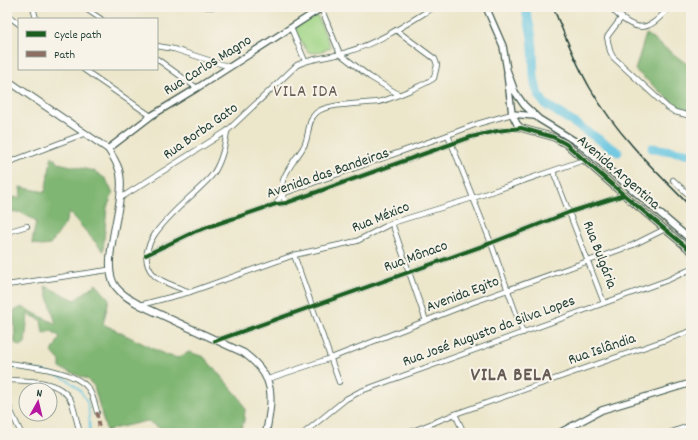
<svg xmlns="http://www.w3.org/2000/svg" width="698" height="440" viewBox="0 0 698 440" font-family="Dekko,sans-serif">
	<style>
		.green { fill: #a0d586; stroke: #60895d }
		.forest { fill: #80b673; stroke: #507a54 }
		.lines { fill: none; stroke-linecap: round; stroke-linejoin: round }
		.stream { stroke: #62c4e0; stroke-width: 1.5 }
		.river { stroke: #62c4e0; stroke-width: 9 }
		.minor-casing { stroke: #3e564b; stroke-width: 6 }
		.tertiary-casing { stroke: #3e564b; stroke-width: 8 }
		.secondary-casing { stroke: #3e564b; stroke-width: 8 }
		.minor { stroke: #fff; stroke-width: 4.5 }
		.tertiary { stroke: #fff; stroke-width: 5.5 }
		.secondary { stroke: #fff; stroke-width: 6 }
		.rail { stroke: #1f3d34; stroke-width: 1.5 }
		.quiet { stroke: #8d6e63; stroke-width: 3; stroke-dasharray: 6 3; stroke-linecap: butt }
		.cycleway-casing { stroke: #f7f3e8; stroke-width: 6 }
		.cycleway { stroke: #1b5e20; stroke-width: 4 }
		.labels { text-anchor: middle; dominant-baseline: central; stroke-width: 4; stroke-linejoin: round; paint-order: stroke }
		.street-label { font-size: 15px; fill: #1f3d34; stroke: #f7f3e8 }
		.quarter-label { font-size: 17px; letter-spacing: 1px; fill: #675d56; stroke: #f7f3e8 }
		.district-label { font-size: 19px; font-weight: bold; letter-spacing: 1px; fill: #675d56; stroke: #f7f3e8 }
	</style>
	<rect width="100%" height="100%" fill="#f7f3e8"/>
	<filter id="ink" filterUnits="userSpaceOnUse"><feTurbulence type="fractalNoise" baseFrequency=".025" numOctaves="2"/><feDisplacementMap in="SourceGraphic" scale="8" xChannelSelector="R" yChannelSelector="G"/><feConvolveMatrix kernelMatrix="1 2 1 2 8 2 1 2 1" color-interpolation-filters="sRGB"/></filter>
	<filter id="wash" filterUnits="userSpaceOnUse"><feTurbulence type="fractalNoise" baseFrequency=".012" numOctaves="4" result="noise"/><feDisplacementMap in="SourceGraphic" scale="16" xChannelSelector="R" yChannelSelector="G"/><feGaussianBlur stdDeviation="0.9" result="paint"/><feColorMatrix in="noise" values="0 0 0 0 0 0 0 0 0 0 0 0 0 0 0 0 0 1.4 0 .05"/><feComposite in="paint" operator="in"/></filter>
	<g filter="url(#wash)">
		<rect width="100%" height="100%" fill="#ece6cb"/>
		<!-- green -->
		<path class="green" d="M 317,15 L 331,48 L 315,53 L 308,52 L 296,33 L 296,27 L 306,20 Z"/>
		<!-- forest -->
		<g class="forest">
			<path d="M 646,34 L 691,67 L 691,110 L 682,110 L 635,70 Z"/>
			<path d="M 52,156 L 58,163 L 94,171 L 106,179 L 113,194 L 107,207 L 103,251 L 69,212 L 65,224 L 50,245 L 41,246 L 32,243 L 36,221 L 20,212 L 7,213 L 7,198 L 21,197 L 20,187 L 45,192 Z"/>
			<path d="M 96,284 L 109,299 L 103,324 L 166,355 L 178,358 L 189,352 L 204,357 L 239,397 L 245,409 L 244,421 L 239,433 L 169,433 L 147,421 L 107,430 L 108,433 L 107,433 L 94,386 L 87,379 L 60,368 L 60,361 L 52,352 L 60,337 L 52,331 L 43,333 L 41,320 L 28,314 L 25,343 L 20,346 L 15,343 L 14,311 L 22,307 L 56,324 L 45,286 L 75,300 Z"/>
		</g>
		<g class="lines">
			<!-- stream -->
			<path class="stream" d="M 7,367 C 37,369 73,371 87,402 C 90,411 89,424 90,433"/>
			<!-- river -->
			<g class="river">
				<path d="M 525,7 C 527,17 531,28 532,38 C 536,63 528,83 545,104 L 618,152"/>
				<path d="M 652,148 L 691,154"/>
			</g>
		</g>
	</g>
	<g filter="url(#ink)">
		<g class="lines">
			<defs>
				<g id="minor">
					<path d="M 33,7 L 36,19"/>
					<path d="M 83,7 L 101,19"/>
					<path d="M 207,7 L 229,7"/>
					<path d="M 611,7 C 618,17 636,32 649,25 C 658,22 663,12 672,7"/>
					<path d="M 321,8 L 340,54 L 370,77 L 398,94"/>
					<path d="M 7,15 L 19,24"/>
					<path d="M 622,17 L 607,37 L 610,51 L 613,57 L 667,107 L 675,112 L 691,116"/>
					<path d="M 291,28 L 305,61"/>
					<path d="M 157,46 L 174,49 L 230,67"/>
					<path d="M 157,59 L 197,88"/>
					<path d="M 83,69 L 151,116"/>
					<path d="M 448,135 L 491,243 L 523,333"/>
					<path d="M 7,163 L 86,133"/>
					<path d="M 553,171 L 604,303"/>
					<path d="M 673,180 L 691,197"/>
					<path d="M 122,197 L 227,131 L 297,65 C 312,57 331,58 347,52 C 378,43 407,24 434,7"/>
					<path d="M 286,203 C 276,186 285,174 295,159 C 299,154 304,148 306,141 C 309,132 308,120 316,113 C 327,103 362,104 378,102 C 388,100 427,84 434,78 L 437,65 L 435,59 L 396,30"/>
					<path d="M 276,204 L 282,194 L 448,135 L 477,124 L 512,114"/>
					<path d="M 392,223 L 426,321"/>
					<path d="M 7,232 L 27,226"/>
					<path d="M 146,255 L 196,231 L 276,204 L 286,203 L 471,137 L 497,131 L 521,128"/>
					<path d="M 294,255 L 339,382"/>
					<path d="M 7,285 L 108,270"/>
					<path d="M 190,292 C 180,288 160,282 154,275 C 123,242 196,197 213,174 C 222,161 225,146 227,131"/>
					<path d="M 140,305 L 190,292 L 294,255 L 357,241 L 392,223 L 473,198 L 584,160"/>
					<path d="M 215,341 L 491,243 L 570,212 L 624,195"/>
					<path d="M 7,363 C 28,366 74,370 88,388 C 93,395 95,404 97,412"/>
					<path d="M 268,379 L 331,358 L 471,303 L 633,245 L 665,229"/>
					<path d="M 7,380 C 28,381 62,379 72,403 C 75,412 77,423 80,433"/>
					<path d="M 7,403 L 21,433"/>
					<path d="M 455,414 L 464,433"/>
					<path d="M 304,433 L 346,399 L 361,391 L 668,280 L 691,269"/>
					<path d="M 408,433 L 455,414 L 691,331"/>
					<path d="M 568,433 L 573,426"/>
					<path d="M 669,433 L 691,425"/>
				</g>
				<g id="tertiary">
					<path d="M 486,7 L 503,46 L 507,70 L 515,92 L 524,105 L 539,119 L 578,143 L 691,240"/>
					<path d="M 507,74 L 512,114 L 517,124 L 521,128 L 553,137 L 566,144 L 624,195 L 691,251"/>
					<path d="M 512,114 L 535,116"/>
					<path d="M 108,149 L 151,116 L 197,88 L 323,7"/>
					<path d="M 559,433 L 602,410 L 691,383"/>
				</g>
				<path id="secondary" d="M 7,80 L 108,149 C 113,157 119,165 120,174 C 126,206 98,264 116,287 C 122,295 131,300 140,305 L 244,353 C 276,377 273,396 266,433"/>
			</defs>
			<!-- minor casing -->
			<use href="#minor" class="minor-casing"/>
			<!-- tertiary casing -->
			<use href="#tertiary" class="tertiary-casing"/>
			<!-- secondary casing -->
			<use href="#secondary" class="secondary-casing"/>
			<!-- minor -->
			<use href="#minor" class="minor"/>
			<!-- tertiary -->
			<use href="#tertiary" class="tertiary"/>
			<!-- secondary -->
			<use href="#secondary" class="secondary"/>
			<!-- rail -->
			<path class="rail" d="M 553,7 C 564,34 575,62 590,88 C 616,133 655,171 691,207"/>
			<!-- quiet -->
			<path class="quiet" d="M 97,412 L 100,433"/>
			<defs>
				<g id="cycleway">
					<path d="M 146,255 L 196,231 L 276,204 L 286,203 L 471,137 L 497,131 L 521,128 L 553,137 L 566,144 L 624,195 L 691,251"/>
					<path d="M 215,341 L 491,243 L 570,212 L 624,195"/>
				</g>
			</defs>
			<!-- cycleway casing -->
			<use href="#cycleway" class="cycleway-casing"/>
			<!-- cycleway -->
			<use href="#cycleway" class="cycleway"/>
		</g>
	</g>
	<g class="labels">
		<!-- street labels -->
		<g class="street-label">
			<text transform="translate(208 66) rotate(-32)">Rua Carlos Magno</text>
			<text transform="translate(201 132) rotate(-35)">Rua Borba Gato</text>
			<text transform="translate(618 173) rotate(41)">Avenida Argentina</text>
			<text transform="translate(328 174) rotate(-19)">Avenida das Bandeiras</text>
			<text transform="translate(381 218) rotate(-22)">Rua México</text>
			<text transform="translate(599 255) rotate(69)">Rua Bulgária</text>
			<text transform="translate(416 257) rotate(-20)">Rua Mônaco</text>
			<text transform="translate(463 295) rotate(-21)">Avenida Egito</text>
			<text transform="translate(489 332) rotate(-20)">Rua José Augusto da Silva Lopes</text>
			<text transform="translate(602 350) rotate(-19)">Rua Islândia</text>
		</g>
		<!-- quarter labels -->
		<g class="quarter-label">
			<text x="306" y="93">VILA IDA</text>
		</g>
		<!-- district labels -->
		<g class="district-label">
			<text x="512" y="376">VILA BELA</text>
		</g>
	</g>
	<!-- margin -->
	<rect width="698" height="440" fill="none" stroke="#f7f3e8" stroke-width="24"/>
	<!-- legend -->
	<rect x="18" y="18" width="140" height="52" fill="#f7f3e8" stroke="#a1aaa0"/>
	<rect x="26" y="31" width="20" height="6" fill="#1b5e20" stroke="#a1aaa0"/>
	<text x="54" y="38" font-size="12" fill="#1f3d34">Cycle path</text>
	<rect x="26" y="51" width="20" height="6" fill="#8d6e63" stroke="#a1aaa0"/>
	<text x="54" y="58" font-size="12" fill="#1f3d34">Path</text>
	<!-- north arrow -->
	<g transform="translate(38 402) rotate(8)"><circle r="19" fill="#f7f3e8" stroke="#a1aaa0"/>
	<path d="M0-3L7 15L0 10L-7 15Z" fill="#b5179e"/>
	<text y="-6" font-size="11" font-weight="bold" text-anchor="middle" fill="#1f3d34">N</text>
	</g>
</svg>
